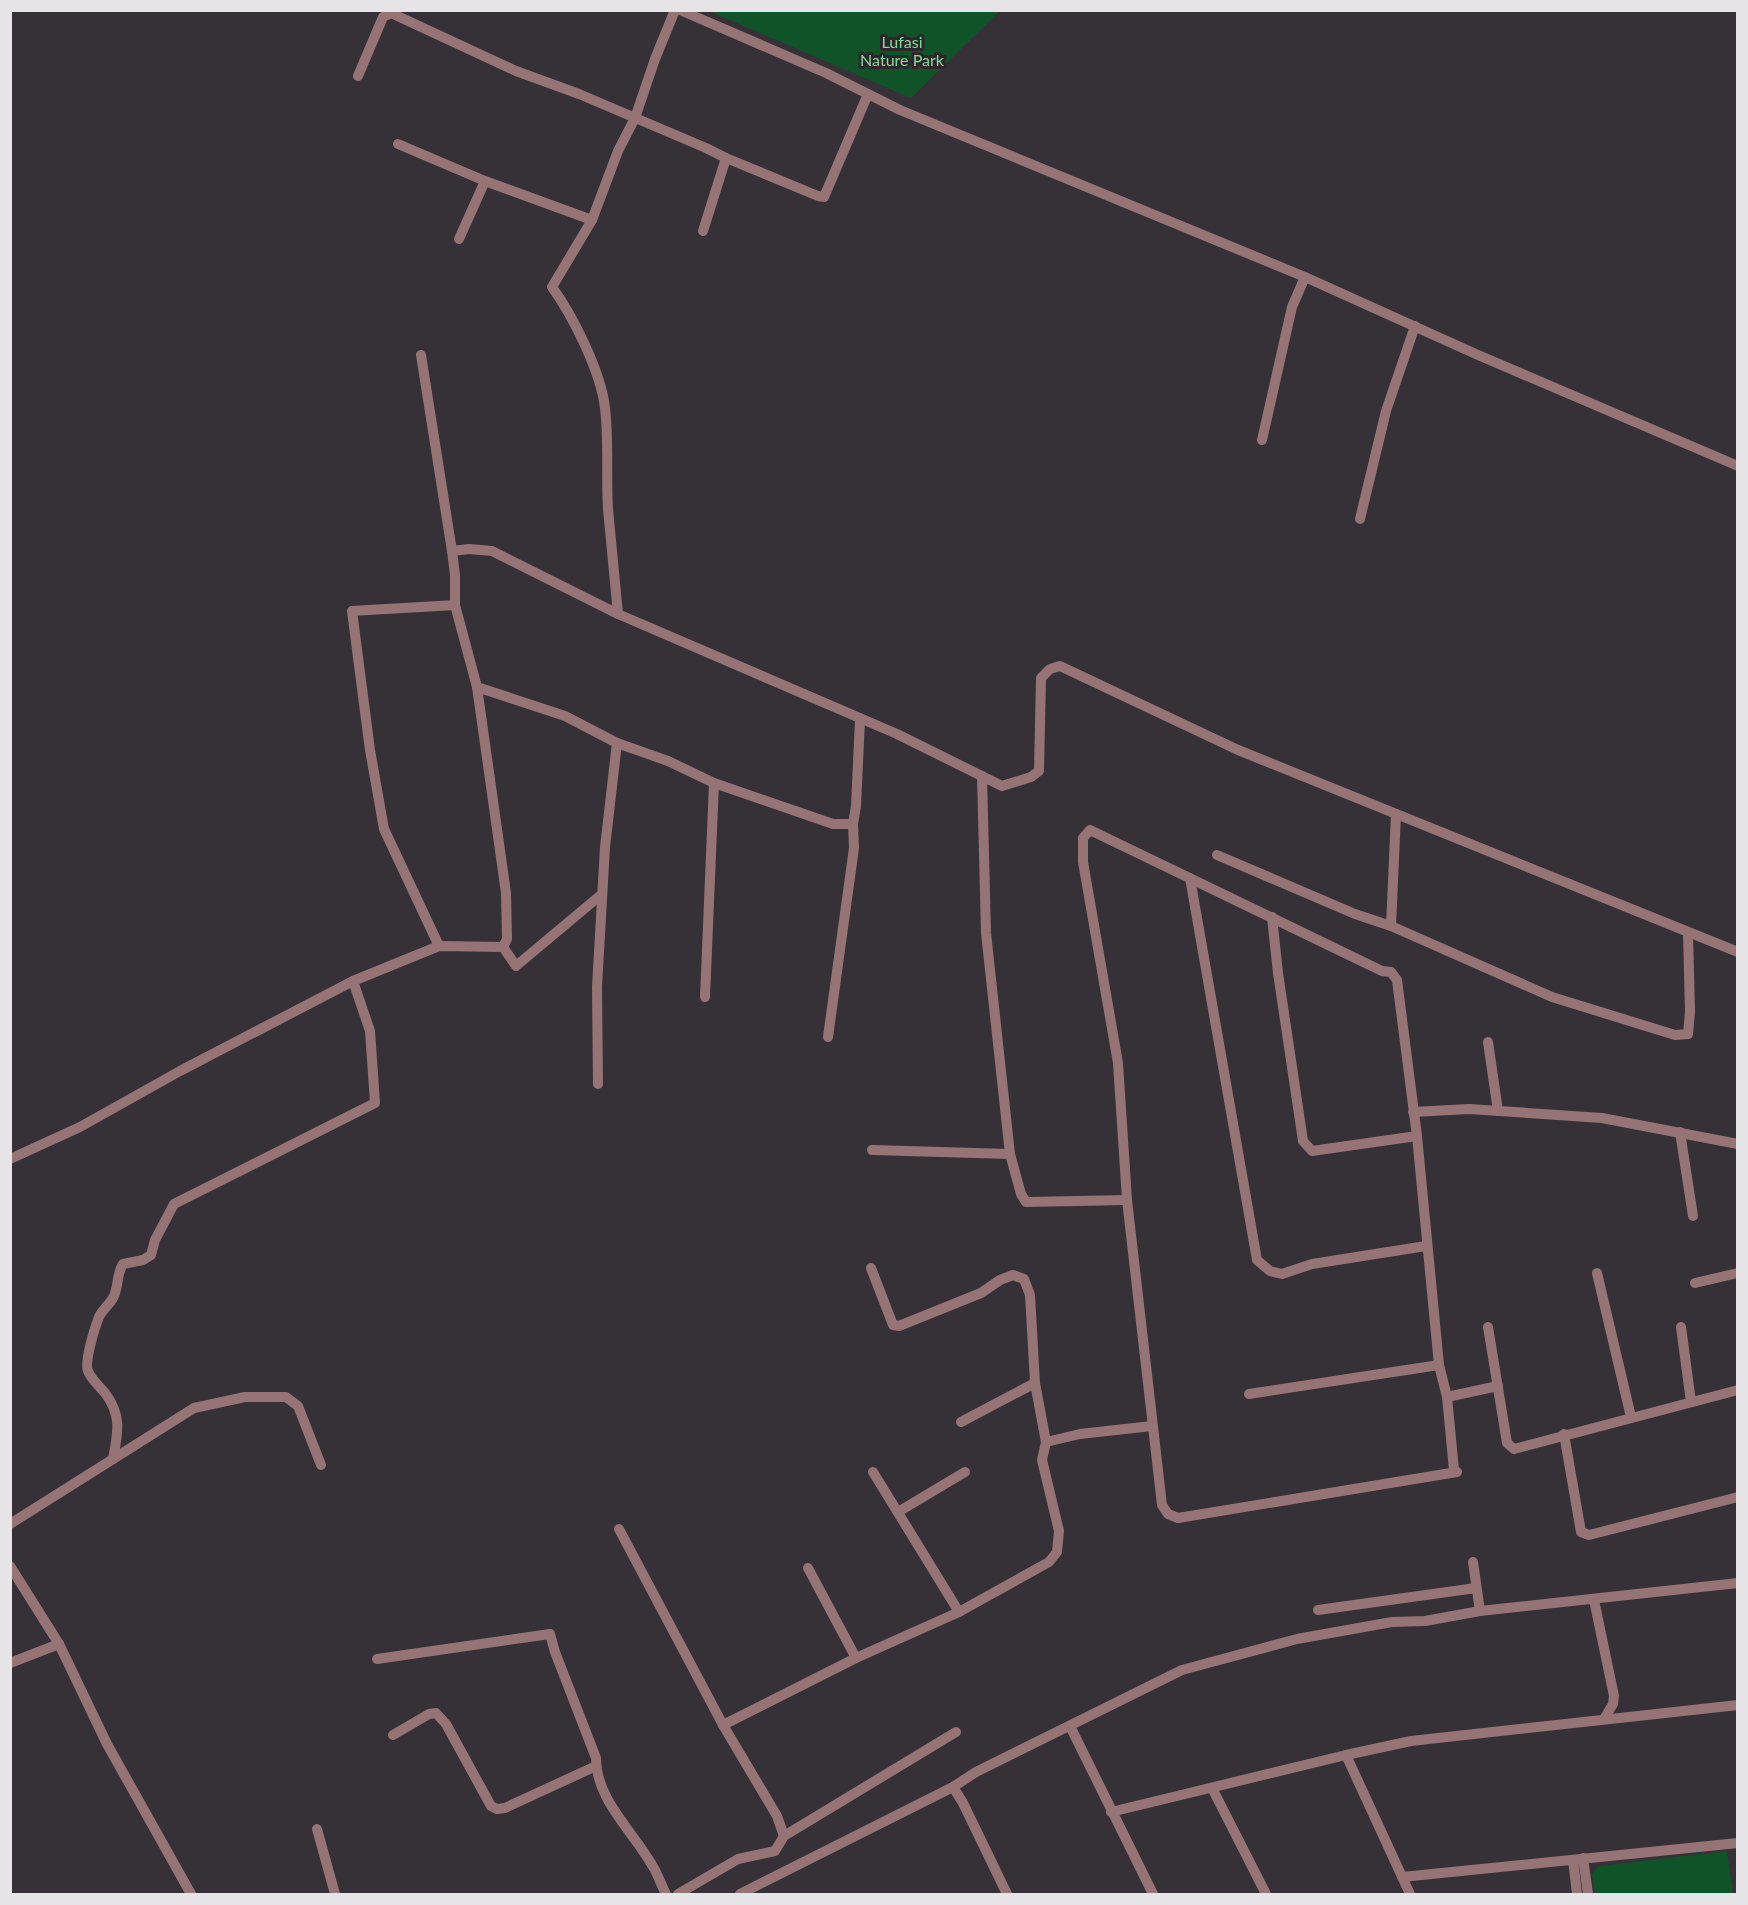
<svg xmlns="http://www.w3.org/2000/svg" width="1748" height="1905" viewBox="0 0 1748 1905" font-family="Lato,sans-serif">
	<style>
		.green { fill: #115329 }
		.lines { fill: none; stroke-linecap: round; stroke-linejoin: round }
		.minor { stroke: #967375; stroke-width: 10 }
		.labels { text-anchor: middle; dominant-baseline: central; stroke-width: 6; stroke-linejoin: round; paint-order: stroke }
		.park-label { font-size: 16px; fill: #82dc98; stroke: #2b272d }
	</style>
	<rect width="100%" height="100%" fill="#353137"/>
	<!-- green -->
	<g class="green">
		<path d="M 709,11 L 1000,10 L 1000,11 L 911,98 Z"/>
		<path d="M 1727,1851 L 1733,1894 L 1595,1894 L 1592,1874 L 1599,1866 Z"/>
	</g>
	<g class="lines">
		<!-- minor -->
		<g class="minor">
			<path d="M 680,10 L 826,73 L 900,110 L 1305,277 L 1478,355 L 1738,466"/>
			<path d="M 358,76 L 383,17 L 391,13 L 516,71 L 579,94 L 706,148 L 726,158 L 703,231"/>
			<path d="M 398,144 L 485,181 L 592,220"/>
			<path d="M 726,158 L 818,196 L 824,197 L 868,94"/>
			<path d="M 459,239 L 485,181"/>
			<path d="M 1262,440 L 1292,307 L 1305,277"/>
			<path d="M 1360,519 L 1386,411 L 1415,326"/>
			<path d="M 452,551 L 469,549 L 492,551 L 618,614 L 897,734 L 1002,786 L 1031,777 L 1039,771 L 1041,678 L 1050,669 L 1060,666 L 1238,750 L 1738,952"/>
			<path d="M 618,614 C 615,579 611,544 608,509 C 606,476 609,441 605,408 C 601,372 573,316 552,287 L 592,220 L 618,151 L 635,118 L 655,59 L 675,10"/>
			<path d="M 477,687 L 565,716 L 617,743 L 668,761 L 714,783 L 833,824 L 853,824"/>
			<path d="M 982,776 L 986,933 L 1010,1154 L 1021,1194 L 1026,1202 L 1127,1200"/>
			<path d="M 1090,830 L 1382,971 L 1391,972 L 1397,980 L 1417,1136 L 1439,1365 L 1447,1397 L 1454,1470 L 1457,1472 L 1178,1518 L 1168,1514 L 1162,1505 L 1127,1200 L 1118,1063 L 1083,862 L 1083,838 Z"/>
			<path d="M 1217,855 L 1355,914 L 1391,926 L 1552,997 L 1675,1035 L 1688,1034 L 1690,1012 L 1688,933"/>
			<path d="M 1190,878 L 1257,1260 L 1270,1271 L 1282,1274 L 1312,1264 L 1426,1246"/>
			<path d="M 1272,917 L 1278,973 L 1303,1141 L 1312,1151 L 1417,1136"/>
			<path d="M 1391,926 L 1396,814"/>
			<path d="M 439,946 L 384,829 L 370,750 L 352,611 L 455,605"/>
			<path d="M 503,947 L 516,966 L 602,894"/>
			<path d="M 705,997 L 714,783"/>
			<path d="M 828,1037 L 854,848 L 853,824 L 856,806 L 860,720"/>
			<path d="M 1488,1042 L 1498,1111"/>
			<path d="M 598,1084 L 597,987 L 605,847 L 617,743"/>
			<path d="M 1413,1112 L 1469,1109 L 1602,1118 L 1738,1144"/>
			<path d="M 1680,1132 L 1693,1216"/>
			<path d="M 872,1150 L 1010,1154"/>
			<path d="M 10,1159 L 80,1127 L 180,1071 L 353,981 L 439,946 L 503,947 L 507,939 L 506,893 L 477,687 L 455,605 L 455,575 L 452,551 L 421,355"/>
			<path d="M 1597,1273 L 1631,1417"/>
			<path d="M 1695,1283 L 1738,1273"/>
			<path d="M 1488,1327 L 1507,1443 L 1514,1449 L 1738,1390"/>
			<path d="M 1681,1327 L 1691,1402"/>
			<path d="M 1249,1394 L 1439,1365"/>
			<path d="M 1447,1397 L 1498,1386"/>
			<path d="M 961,1422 L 1035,1383"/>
			<path d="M 1564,1434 L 1581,1532 L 1589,1535 L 1738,1497"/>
			<path d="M 1046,1442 L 1080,1434 L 1152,1426"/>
			<path d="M 113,1459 C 118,1433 122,1415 105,1393 C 100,1387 91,1379 88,1371 C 84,1362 95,1327 99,1317 C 102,1310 109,1305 113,1298 C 119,1287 116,1275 123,1264 L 143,1260 L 151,1255 L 155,1240 L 174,1204 L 375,1103 L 370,1031 L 353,981"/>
			<path d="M 873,1472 L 959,1612"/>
			<path d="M 898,1512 L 965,1472"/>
			<path d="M 10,1524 L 194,1408 L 245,1397 L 286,1397 L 298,1406 L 321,1465"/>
			<path d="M 619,1529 L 723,1725 L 777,1816 L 784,1836"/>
			<path d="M 1473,1562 L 1480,1611"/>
			<path d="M 10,1566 L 59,1644 L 107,1744 L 191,1894"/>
			<path d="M 808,1568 L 856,1658"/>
			<path d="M 1594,1600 L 1614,1696 L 1613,1704 L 1604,1719"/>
			<path d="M 1318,1610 L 1476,1588"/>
			<path d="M 377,1659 L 550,1634 L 555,1652 L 596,1758 C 596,1800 633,1831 652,1865 C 658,1874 661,1885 666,1894"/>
			<path d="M 10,1663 L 59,1644"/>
			<path d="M 723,1725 L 856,1658 L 959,1612 L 1049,1562 L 1057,1552 L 1059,1531 L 1042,1460 L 1046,1442 L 1035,1383 L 1030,1295 L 1024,1279 L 1013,1275 L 1000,1280 L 981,1293 L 899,1326 L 893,1325 L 871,1268"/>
			<path d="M 1070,1726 L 1153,1894"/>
			<path d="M 393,1735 L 429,1714 L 436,1713 L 446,1724 L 491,1806 L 497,1809 L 505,1808 L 596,1766"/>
			<path d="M 1346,1755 L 1410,1894"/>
			<path d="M 953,1787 L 963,1803 L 1007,1894"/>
			<path d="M 1212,1788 L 1266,1894"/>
			<path d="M 1111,1812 L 1346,1755 L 1411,1741 L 1738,1705"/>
			<path d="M 317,1829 L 335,1894"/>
			<path d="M 1583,1858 L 1588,1894"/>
			<path d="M 1573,1860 L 1577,1894"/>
			<path d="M 1402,1877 L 1738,1843"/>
			<path d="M 678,1894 L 738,1859 L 775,1851 L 784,1836 L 956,1732"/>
			<path d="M 740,1894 L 953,1787 L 976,1772 L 1182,1670 L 1297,1639 L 1392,1622 L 1425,1621 L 1480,1611 L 1738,1583"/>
		</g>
	</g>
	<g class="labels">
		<!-- park labels -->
		<g class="park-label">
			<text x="902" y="41">Lufasi<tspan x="902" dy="18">Nature Park</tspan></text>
		</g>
	</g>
	<!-- border -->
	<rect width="1748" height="1905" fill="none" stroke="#e6e4e7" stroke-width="24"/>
</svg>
